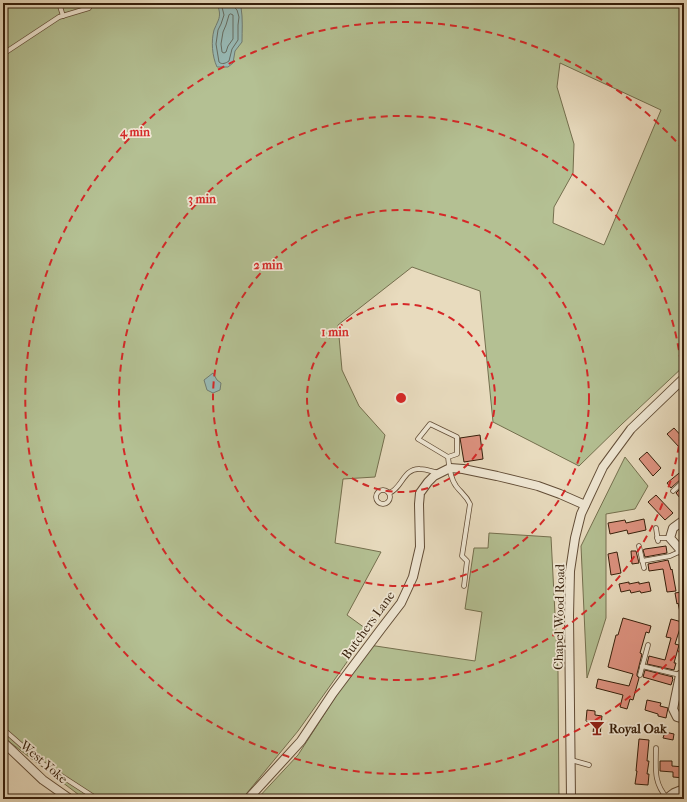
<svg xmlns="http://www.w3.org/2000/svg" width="687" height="802" viewBox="0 0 687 802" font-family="'IM FELL French Canon',serif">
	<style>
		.green { fill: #b4c093; stroke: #746f4e; fill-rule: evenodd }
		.water { fill: #98bab6; stroke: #707c71 }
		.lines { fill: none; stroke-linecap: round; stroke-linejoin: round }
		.shore { stroke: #666c60; stroke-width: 1 }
		.building { fill: #df9381; stroke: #351e0a }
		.service-casing { stroke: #624d37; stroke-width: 5.5 }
		.minor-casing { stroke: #624d37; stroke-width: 10 }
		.service { stroke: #f0e8d5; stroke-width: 4 }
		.minor { stroke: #f0e8d5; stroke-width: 8 }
		.ring { fill: none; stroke: #d62828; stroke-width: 2; stroke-dasharray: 7 5 }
		.labels { text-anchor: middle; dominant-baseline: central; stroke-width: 3.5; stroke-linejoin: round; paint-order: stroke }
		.street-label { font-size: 13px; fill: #351e0a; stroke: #f0e8d5 }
		.poi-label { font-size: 13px; font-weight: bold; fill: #351e0a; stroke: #f0e8d5; text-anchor: start }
		.centre { fill: #d62828; stroke: #f0e8d5; stroke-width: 2 }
		.ring-label { font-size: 12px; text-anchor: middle; font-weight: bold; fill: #d62828; stroke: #f0e8d5; stroke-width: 3.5; stroke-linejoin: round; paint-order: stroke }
	</style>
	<rect width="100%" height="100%" fill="#e8dbbe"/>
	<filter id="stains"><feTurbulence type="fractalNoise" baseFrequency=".005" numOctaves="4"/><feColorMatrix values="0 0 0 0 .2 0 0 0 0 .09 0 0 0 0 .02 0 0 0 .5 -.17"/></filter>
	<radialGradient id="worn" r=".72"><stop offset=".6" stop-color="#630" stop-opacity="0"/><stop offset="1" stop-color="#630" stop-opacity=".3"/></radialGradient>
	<!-- green -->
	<g class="green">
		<path d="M 3,3 L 684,3 L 684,366 L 622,424 L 579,466 L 493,422 L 480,291 L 412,267 L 338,325 L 342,370 L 359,406 L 385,435 L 375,477 L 343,479 L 335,543 L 381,552 L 347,615 L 369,631 L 298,731 L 242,799 L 85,799 L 79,795 L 3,737 ZM 560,63 L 661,110 L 604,245 L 553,223 L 554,207 L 573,173 L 574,144 L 557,87 Z"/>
		<path d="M 625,457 L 648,486 L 635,509 L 606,514 L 606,618 L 587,678 L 581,546 Z"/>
		<path d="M 489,533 L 551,537 L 558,672 L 559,799 L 257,799 L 298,755 L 369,645 L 475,661 L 482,612 L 465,609 L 474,548 L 488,548 Z"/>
	</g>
	<!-- water -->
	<g class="water">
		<path d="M 217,3 L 234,3 L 241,7 C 243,19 242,31 242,42 L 235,51 L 233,63 L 228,67 L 217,67 C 212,56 211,41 214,30 C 215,27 217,24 218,21 C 221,14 219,10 217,3 Z"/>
		<path d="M 213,373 L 217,380 L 221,383 L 220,390 L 213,393 L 207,390 L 204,380 Z"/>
	</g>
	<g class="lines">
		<!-- shore -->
		<g class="shore">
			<path d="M 221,3 L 224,15 L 221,24 L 218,30 L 216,44 L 219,62 C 222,65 226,63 229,61 L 232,49 L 238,40 L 238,25 L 239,17 L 237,10 L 233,6 L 233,3"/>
			<path d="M 231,14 L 233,15 L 233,39 L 228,46 L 226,52 L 224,53 L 222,52 L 221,44 L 223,32 L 226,25 L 229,15 Z"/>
		</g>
	</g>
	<!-- building -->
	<g class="building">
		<path d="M 674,428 L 684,439 L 684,449 L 681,445 L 679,447 L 667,434 Z"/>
		<path d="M 480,435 L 483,459 L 464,462 L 460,438 Z"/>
		<path d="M 647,452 L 661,468 L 653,476 L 639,459 Z"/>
		<path d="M 684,469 L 684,478 L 682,478 L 671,488 L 667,483 Z"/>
		<path d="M 680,489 L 684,493 L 684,503 L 676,493 Z"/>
		<path d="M 656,495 L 673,513 L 665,520 L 648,502 Z"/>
		<path d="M 644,519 L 646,530 L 628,534 L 627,530 L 610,534 L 608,523 L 625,520 L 626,523 Z"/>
		<path d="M 666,546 L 667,553 L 645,557 L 643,550 L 645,549 Z"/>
		<path d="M 631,551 L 636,551 L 639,563 L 632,564 Z"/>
		<path d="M 617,552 L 621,573 L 611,575 L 608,554 Z"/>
		<path d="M 668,560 L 671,570 L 672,569 L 676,591 L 667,592 L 663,569 L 649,571 L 648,564 Z"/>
		<path d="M 629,582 L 629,584 L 639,582 L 639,584 L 649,582 L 651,591 L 641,593 L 640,591 L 631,593 L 630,590 L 621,592 L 619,584 Z"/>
		<path d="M 681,592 L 682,597 L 684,597 L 684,616 L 681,617 L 678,603 L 677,604 L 675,593 Z"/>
		<path d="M 623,618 L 651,626 L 649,633 L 646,632 L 640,653 L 642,654 L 637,674 L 637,676 L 639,678 L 633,700 L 630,699 L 627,709 L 620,707 L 623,695 L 596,688 L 598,679 L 629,686 L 633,674 L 608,667 L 616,635 L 618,635 Z"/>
		<path d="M 671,619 L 682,622 L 675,644 L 679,645 L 674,663 L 676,663 L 674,670 L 647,664 L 649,656 L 665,660 L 671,638 L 666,637 Z"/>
		<path d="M 645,670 L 673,677 L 672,678 L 673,679 L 671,685 L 643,677 Z"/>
		<path d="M 647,700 L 661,703 L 660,706 L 668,708 L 666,718 L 658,716 L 658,714 L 645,710 Z"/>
		<path d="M 587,710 L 595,711 L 595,715 L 602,716 L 600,735 L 593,734 L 594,722 L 586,721 Z"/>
		<path d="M 665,732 L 674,734 L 673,740 L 663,738 Z"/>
		<path d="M 639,739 L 649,740 L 647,761 L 649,761 L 647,774 L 649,774 L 648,785 L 635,784 L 637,771 L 636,771 Z"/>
		<path d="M 660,761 L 672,761 L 672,766 L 684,767 L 684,778 L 673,777 L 673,772 L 660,771 Z"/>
	</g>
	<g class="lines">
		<defs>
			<g id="service">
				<path d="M 59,3 L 63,16"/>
				<path d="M 3,54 L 59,17 L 89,8 L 91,3"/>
				<path d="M 448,457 L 457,454 L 457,437 L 430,424 L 418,439 L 448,457 C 449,466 450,478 456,486 C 461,493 466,495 470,504 L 462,556 L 467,561 L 464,586"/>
				<circle cx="383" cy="497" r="7"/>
				<path d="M 673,491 L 684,481"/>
				<path d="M 389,493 C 402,489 403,468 420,469 C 426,469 433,472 439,473"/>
				<path d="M 656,528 L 658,541"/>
				<path d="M 657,538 L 670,538"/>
				<path d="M 639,546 L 644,568"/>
				<path d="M 642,561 L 670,556 L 681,551"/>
				<path d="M 642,666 L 680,675"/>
				<path d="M 640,675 L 648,645"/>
				<path d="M 3,729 L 43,764 L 97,799"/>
				<path d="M 656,748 C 656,768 653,782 667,798"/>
				<path d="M 571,760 L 589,765"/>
			</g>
			<g id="minor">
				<path d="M 684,520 L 673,528 L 670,538 L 684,554"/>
				<path d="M 684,673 L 680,675 L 673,709 L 677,717 L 684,719"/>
				<path d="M 3,742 L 43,780 L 70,799"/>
				<path d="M 248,799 L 301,741 L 333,693 L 381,629 L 401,603 L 413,577 L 420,547 L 419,504 L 420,493 L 428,482 L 434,476 L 450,468 L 463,469 L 497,476 L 538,486 L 560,494 L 585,505"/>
				<path d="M 571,799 L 569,616 L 570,571 L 575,538 L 581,514 L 603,467 L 631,429 L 684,378"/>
				<path d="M 666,799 L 674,793 L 684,789"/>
			</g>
		</defs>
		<!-- service casing -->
		<use href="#service" class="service-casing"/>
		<!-- minor casing -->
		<use href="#minor" class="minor-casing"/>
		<!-- service -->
		<use href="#service" class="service"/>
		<!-- minor -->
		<use href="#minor" class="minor"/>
	</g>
	<!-- distance rings -->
	<g class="ring">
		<circle cx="401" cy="398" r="94"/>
		<circle cx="401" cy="398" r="188"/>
		<circle cx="401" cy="398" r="282"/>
		<path d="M683 647A376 376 0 1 1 683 149"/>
	</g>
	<!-- icons -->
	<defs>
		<symbol id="bar-bare" viewBox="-9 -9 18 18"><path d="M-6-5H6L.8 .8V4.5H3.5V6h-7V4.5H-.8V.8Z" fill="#8f2418" stroke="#f0e8d5" stroke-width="2.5" paint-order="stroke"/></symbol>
	</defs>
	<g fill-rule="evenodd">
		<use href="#bar-bare" x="586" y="717" width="22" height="22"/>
	</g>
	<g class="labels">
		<!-- street labels -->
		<g class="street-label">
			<text transform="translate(559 617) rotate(-89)">Chapel Wood Road</text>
			<text transform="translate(368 625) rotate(-54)">Butchers Lane</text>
			<text transform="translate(44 762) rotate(41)">West Yoke</text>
		</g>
		<!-- poi labels -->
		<g class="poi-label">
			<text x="609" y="728">Royal Oak</text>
		</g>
	</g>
	<circle cx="401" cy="398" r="6" class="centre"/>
	<g class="ring-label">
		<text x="135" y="136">4 min</text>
		<text x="202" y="203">3 min</text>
		<text x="268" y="269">2 min</text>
		<text x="335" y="336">1 min</text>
	</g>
	<!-- margin -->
	<rect width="687" height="802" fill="none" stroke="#e8dbbe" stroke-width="16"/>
	<rect x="4" y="4" width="679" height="794" fill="none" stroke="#351e0a" stroke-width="2"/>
	<rect x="8" y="8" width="671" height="786" fill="none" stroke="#351e0a"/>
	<rect width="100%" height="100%" filter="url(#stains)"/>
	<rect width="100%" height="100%" fill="url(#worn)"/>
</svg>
